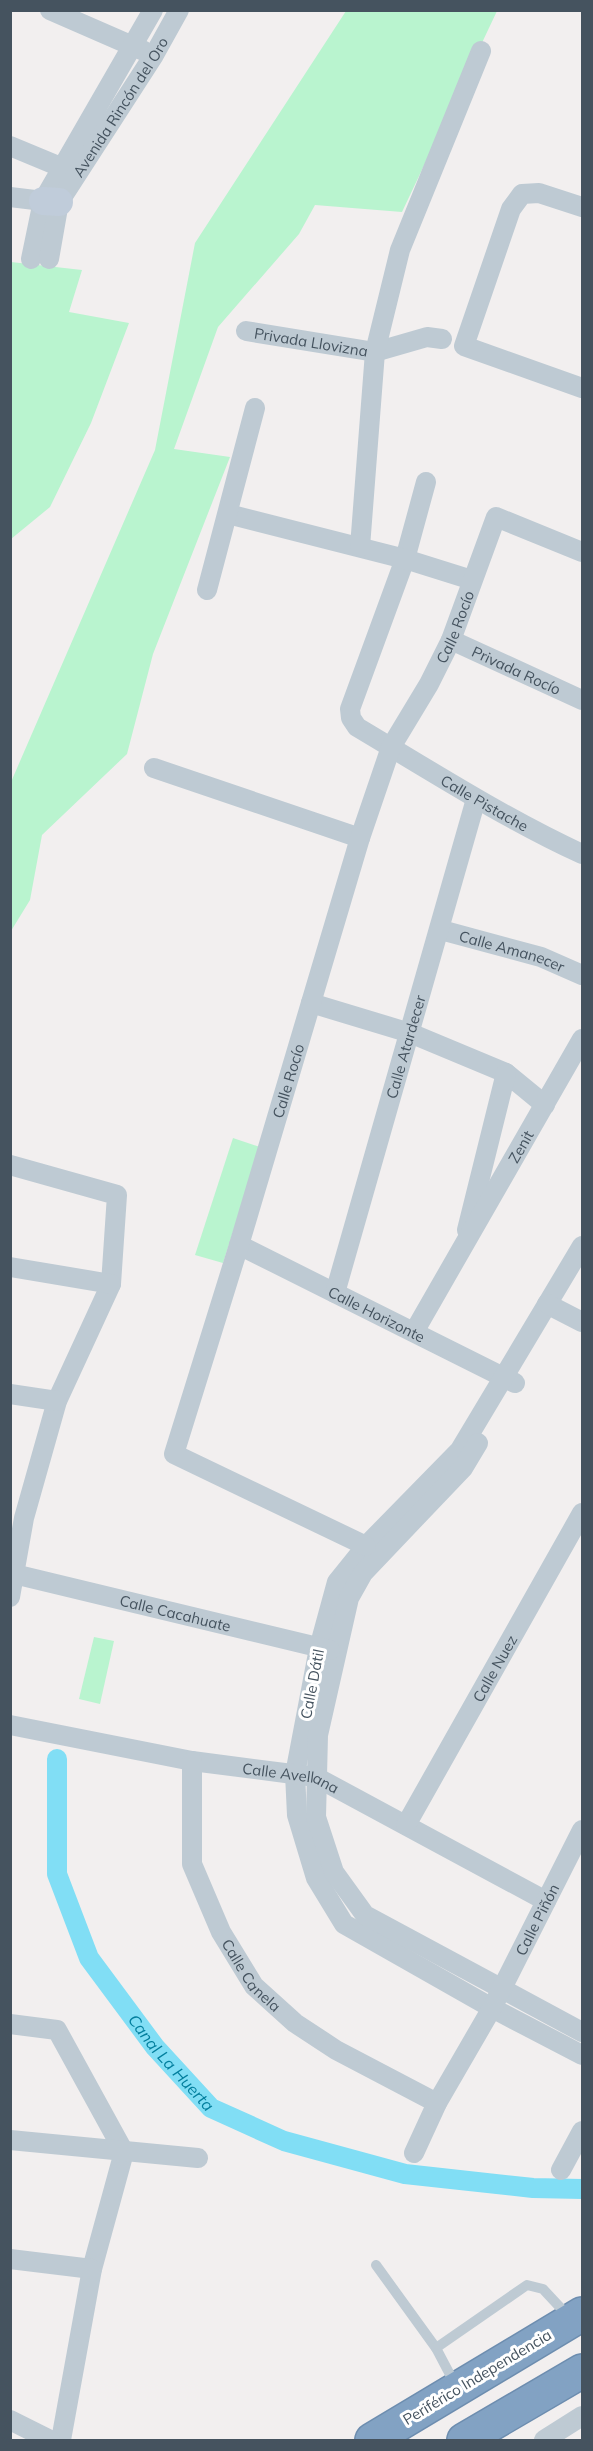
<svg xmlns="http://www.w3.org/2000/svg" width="593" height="2451" viewBox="0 0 593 2451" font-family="Mulish,sans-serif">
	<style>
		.green { fill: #b9f4cf }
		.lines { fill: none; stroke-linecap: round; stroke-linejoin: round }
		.canal { stroke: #81def5; stroke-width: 20 }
		.highway-casing { stroke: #6d8daf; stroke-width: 36 }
		.lane { stroke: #becad3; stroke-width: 10 }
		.street { stroke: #becad3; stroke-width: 20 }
		.secondary { stroke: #c0ccda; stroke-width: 28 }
		.highway { stroke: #82a2c3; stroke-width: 33 }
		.labels { text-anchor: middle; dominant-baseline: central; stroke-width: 6; stroke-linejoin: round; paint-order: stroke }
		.street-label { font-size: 15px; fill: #45535f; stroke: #fff }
		.water-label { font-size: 16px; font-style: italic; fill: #037f9e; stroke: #fff }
	</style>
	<rect width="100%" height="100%" fill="#f2efef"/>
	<!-- green -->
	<g class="green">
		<path d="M 346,11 L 497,11 L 402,212 L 315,205 L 299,234 L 218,327 L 174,449 L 230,457 L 153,654 L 127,754 L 42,835 L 30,900 L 11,931 L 11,782 L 155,450 L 195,243 Z"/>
		<path d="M 11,262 L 82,270 L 69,312 L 129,323 L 91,423 L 50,507 L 11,539 Z"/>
		<path d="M 233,1138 L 260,1147 L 223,1263 L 195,1255 Z"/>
		<path d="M 94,1637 L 114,1641 L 100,1704 L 79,1699 Z"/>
	</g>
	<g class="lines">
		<!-- canal -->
		<path class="canal" id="s1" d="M 57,1759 L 57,1874 L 89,1958 L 155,2047 L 211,2108 L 284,2141 L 405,2174 L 533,2188 L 582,2189"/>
		<defs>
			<g id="highway">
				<path d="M 372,2440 L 582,2314"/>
				<path d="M 464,2440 L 582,2371"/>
			</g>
		</defs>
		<!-- highway casing -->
		<use href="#highway" class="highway-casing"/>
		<!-- lane -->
		<g class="lane">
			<path d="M 376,2265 L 436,2348 L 456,2386"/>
			<path d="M 436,2348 L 527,2285 L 543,2289 L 570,2318"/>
		</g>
		<!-- street -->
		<g class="street">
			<path d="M 50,10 L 144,51"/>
			<path d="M 10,146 L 63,168"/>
			<path d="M 10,197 L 43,201"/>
			<path d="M 582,207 L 539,193 L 522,194 L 511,209 L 464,346 L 582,388"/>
			<path d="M 31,259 L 43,201 L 153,10"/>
			<path id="s2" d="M 49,259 L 59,202 L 154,55 L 179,10"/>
			<path id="s3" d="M 246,331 L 375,352 L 427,337 L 442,339"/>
			<path id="s4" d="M 426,482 L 405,559 L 350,709 L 351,718 L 357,727 C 431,771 504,818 582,854"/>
			<path d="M 228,514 L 405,559 L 472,580"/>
			<path d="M 360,547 L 375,352 L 400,250 L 481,51"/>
			<path d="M 207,590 L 255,408"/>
			<path id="s5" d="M 451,640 L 582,700"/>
			<path d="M 154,768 L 360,838"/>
			<path id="s6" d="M 441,930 L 541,957 L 582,975"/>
			<path d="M 311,1003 L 410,1033 L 506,1073 L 545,1105"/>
			<path d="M 10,1165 L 117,1195 L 111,1284 L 57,1401 L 24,1518 L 10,1597"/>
			<path d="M 467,1230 L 506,1073"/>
			<path id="s7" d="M 239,1245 L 515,1383"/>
			<path d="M 582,1246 L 460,1450 L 366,1546 L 337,1582 L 319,1648 L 295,1774 L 297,1815 L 316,1878 L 344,1924 L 492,2008 L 582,2055"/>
			<path d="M 10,1267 L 111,1284"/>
			<path id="s8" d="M 335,1293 L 476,799"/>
			<path d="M 547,1304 L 582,1322"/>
			<path id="s9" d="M 414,1332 L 582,1039"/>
			<path d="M 10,1394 L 57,1401"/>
			<path d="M 478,1443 L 463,1468 L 363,1573 L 349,1598 L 318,1735 L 316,1817 L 334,1872 L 365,1915 L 582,2032"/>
			<path id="s10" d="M 366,1546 L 174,1454 L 239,1245 L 360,838 L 391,747 L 429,684 L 451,640 L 496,517 L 582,552"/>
			<path id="s11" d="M 14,1574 L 330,1650"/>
			<path id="s12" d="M 10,1725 L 192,1761 L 316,1777 L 546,1901"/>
			<path id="s13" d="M 192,1761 L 192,1864 L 221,1932 L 254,1986 L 295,2023 L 336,2050 L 437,2103"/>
			<path id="s14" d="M 406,1825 L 582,1513"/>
			<path d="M 10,2024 L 57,2030 L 124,2152 L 92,2269 L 61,2440"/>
			<path d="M 10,2140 L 198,2158"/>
			<path id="s15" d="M 414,2153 L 437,2103 L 492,2008 L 582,1830"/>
			<path d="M 561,2170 L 582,2131"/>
			<path d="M 10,2259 L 92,2269"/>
			<path d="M 10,2420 L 50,2440"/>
			<path d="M 544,2440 L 582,2416"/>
		</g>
		<!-- secondary -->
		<path class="secondary" d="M 43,201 L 59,202"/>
		<!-- highway -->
		<use href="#highway" class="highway"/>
	</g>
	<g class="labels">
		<!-- street labels -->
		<g class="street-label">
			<text stroke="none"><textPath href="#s2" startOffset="171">Avenida Rincón del Oro</textPath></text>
			<text stroke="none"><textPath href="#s3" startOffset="66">Privada Llovizna</textPath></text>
			<text stroke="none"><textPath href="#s10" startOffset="1089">Calle Rocío</textPath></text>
			<text stroke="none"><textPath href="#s5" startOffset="72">Privada Rocío</textPath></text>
			<text stroke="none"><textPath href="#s4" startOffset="408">Calle Pistache</textPath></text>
			<text stroke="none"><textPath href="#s6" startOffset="74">Calle Amanecer</textPath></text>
			<text stroke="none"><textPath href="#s8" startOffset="256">Calle Atardecer</textPath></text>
			<text stroke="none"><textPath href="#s10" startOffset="603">Calle Rocío</textPath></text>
			<text stroke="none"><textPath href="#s9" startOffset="214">Zenit</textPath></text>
			<text stroke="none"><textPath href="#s7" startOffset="154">Calle Horizonte</textPath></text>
			<text stroke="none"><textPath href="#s11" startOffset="166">Calle Cacahuate</textPath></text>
			<text stroke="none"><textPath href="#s14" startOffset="180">Calle Nuez</textPath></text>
			<text transform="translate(312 1684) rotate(-79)">Calle Dátil</text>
			<text stroke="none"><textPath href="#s12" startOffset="286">Calle Avellana</textPath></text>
			<text stroke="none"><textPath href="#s15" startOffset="264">Calle Piñón</textPath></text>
			<text stroke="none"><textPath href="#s13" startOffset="230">Calle Canela</textPath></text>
			<text transform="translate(477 2377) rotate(-31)">Periférico Independencia</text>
		</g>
		<!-- water labels -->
		<g class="water-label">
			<text stroke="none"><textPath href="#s1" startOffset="338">Canal La Huerta</textPath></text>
		</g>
	</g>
	<!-- border -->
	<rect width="593" height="2451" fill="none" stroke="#45535f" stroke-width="24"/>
</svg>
